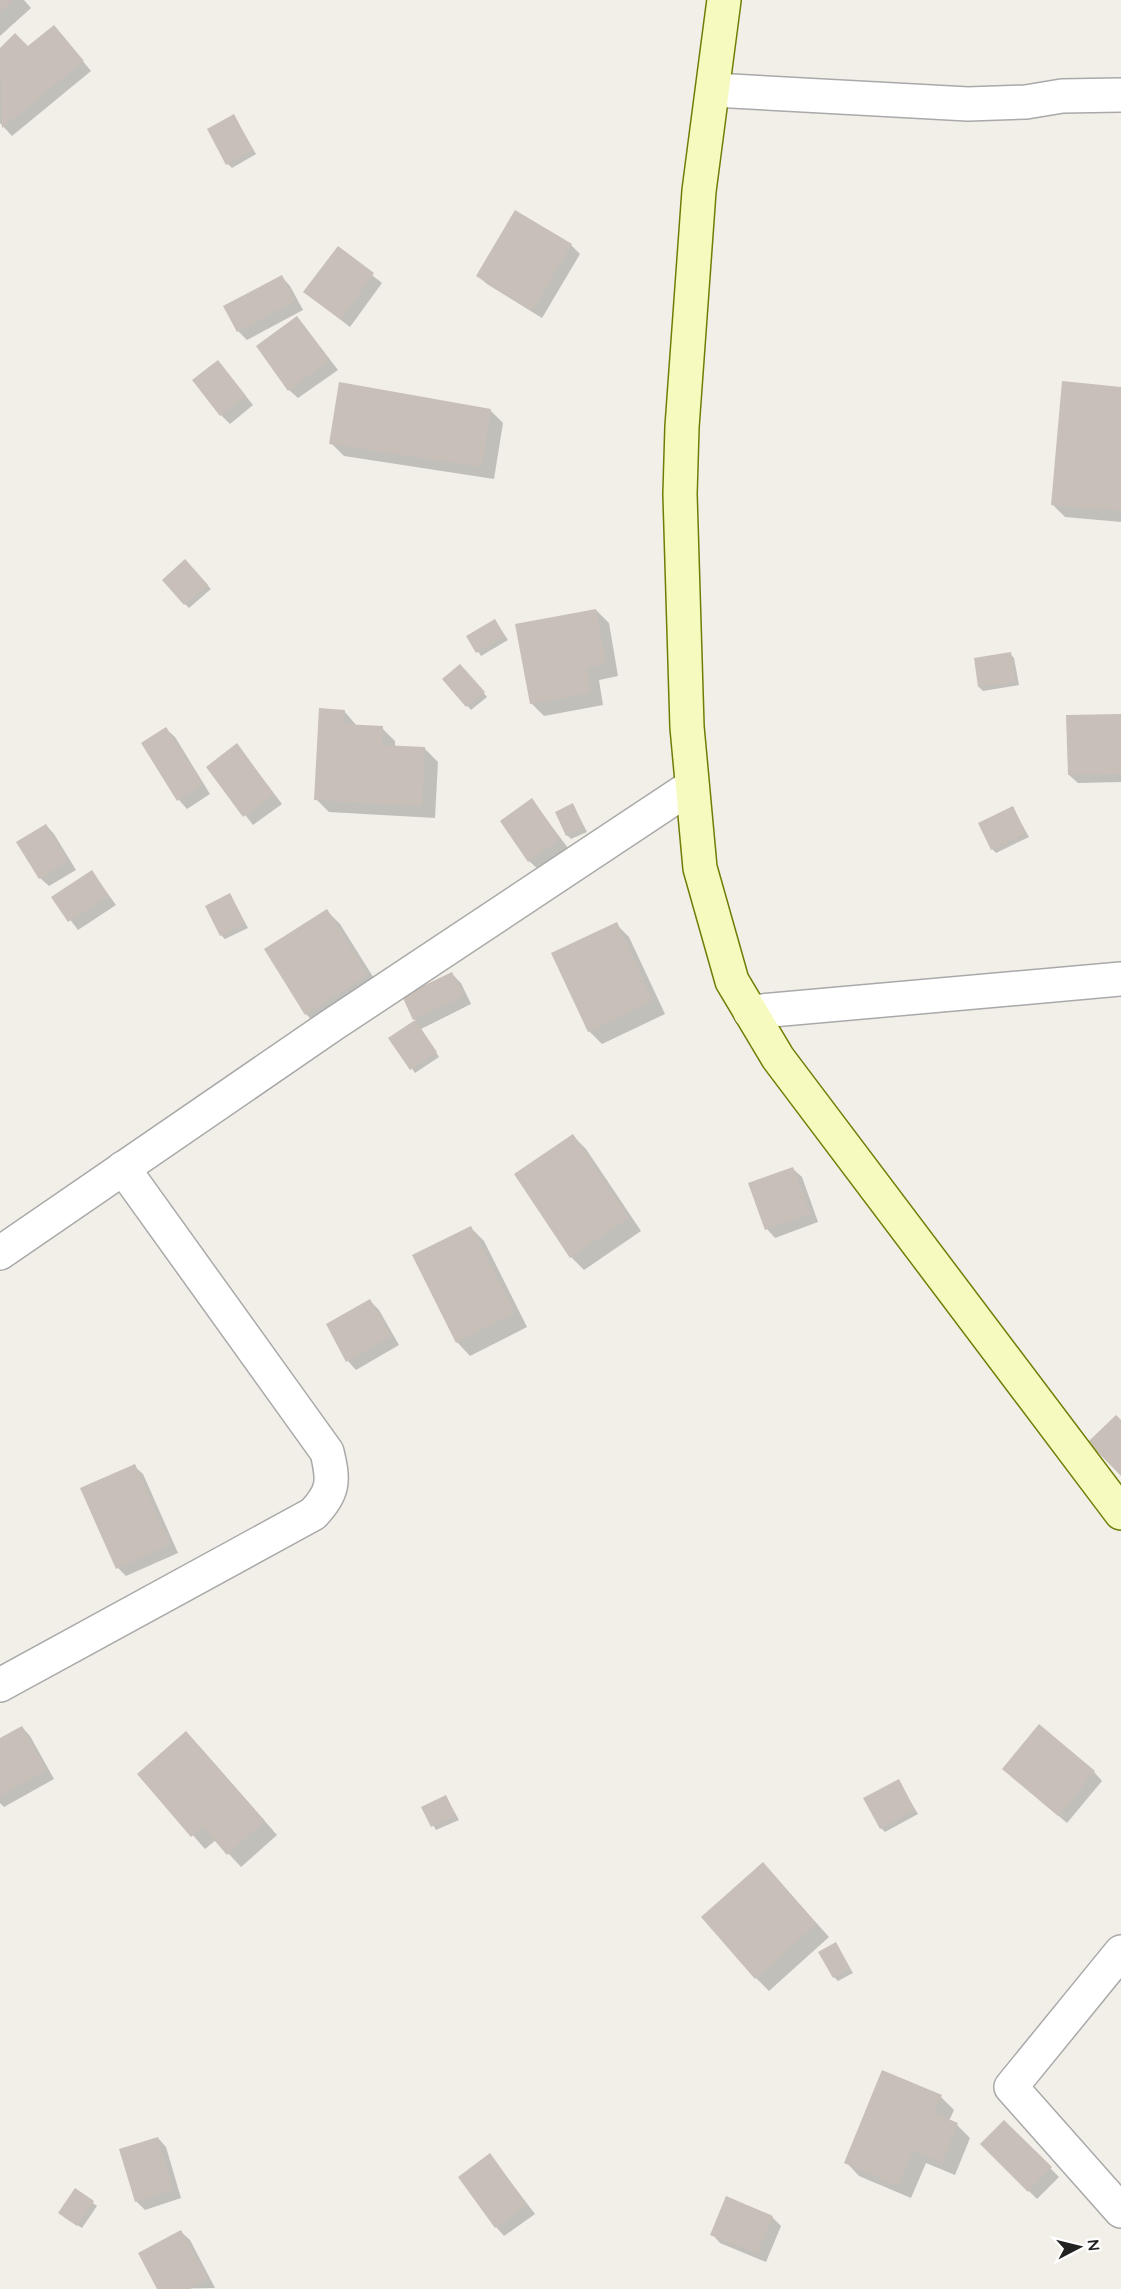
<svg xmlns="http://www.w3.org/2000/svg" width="1121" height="2289" viewBox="0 0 1121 2289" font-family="Quicksand,sans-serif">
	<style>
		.shadow { fill: #0003 }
		.building { fill: #c7bfb8 }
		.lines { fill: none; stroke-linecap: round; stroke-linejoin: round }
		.street-casing { stroke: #a9a9a9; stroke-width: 36 }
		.secondary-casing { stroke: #707d05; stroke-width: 36 }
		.street { stroke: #fff; stroke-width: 33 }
		.secondary { stroke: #f7fabf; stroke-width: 33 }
	</style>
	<rect width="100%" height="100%" fill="#f2efe9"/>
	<!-- shadow -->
	<g class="shadow">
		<path d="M 0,0 L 24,0 L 31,8 L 0,36 Z"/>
		<path d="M 15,35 L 28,48 L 62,36 L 91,71 L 12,136 L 0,123 L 0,50 Z"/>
		<path d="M 234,116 L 256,154 L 232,168 L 228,164 Z"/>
		<path d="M 516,212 L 571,245 L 580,254 L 542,318 L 487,284 L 478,276 Z"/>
		<path d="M 338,248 L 382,283 L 350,327 L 305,292 Z"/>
		<path d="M 282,277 L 290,286 L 303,310 L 247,340 L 238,331 Z"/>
		<path d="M 297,317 L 338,370 L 298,398 L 289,390 Z"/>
		<path d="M 218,362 L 253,405 L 230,424 L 221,415 Z"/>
		<path d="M 1121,388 L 1121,522 L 1065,517 L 1052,504 Z"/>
		<path d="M 490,410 L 503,423 L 494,479 L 344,456 L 331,443 Z"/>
		<path d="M 189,565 L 211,589 L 189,608 L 185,604 Z"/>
		<path d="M 596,610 L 609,623 L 618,676 L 599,680 L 603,705 L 544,716 L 531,703 Z"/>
		<path d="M 495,621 L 508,640 L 481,656 L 468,636 Z"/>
		<path d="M 1010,654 L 1014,658 L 1019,685 L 983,691 L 979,687 Z"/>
		<path d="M 464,669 L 487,697 L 471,710 L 444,679 Z"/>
		<path d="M 344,711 L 357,726 L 382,728 L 395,741 L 395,747 L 425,749 L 438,762 L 435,818 L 329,812 L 316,799 Z"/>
		<path d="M 1121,716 L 1121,782 L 1078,783 L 1069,775 Z"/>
		<path d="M 166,729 L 175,737 L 210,794 L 187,809 L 179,800 Z"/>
		<path d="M 237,745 L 282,804 L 253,825 L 208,767 Z"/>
		<path d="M 532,800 L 568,848 L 538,869 L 529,861 Z"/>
		<path d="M 573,805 L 587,832 L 571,839 L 567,835 Z"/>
		<path d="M 1012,807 L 1029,837 L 996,853 L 992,849 Z"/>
		<path d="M 46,825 L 54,834 L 76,870 L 49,886 L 40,878 Z"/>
		<path d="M 92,872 L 116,905 L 78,930 L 53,897 Z"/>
		<path d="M 230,895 L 248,928 L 225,939 L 221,935 Z"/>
		<path d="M 327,911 L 340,924 L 380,988 L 319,1027 L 306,1014 Z"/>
		<path d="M 616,924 L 629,937 L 665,1014 L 602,1044 L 589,1031 Z"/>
		<path d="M 452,974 L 461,983 L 471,1004 L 421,1029 L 439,1057 L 415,1073 L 390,1038 L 416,1021 L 414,1019 Z"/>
		<path d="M 573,1136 L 586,1149 L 641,1231 L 584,1270 L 571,1257 Z"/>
		<path d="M 793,1169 L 802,1177 L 818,1222 L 775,1238 L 767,1229 Z"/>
		<path d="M 471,1228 L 484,1241 L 527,1327 L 470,1356 L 457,1342 L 414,1256 Z"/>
		<path d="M 370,1301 L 379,1310 L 399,1345 L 356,1370 L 348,1361 L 328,1325 Z"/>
		<path d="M 134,1466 L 143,1474 L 178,1553 L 126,1576 L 118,1568 Z"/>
		<path d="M 22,1727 L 30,1736 L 54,1779 L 4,1807 L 0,1803 L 0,1739 Z"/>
		<path d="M 199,1746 L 277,1835 L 241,1867 L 216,1840 L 205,1849 L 139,1774 Z"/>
		<path d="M 1094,1772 L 1102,1781 L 1067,1823 L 1013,1777 Z"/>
		<path d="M 898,1781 L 918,1814 L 885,1832 L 881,1828 Z"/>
		<path d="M 446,1797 L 459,1820 L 436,1830 L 423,1808 Z"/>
		<path d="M 775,1877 L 829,1937 L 769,1991 L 756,1978 Z"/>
		<path d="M 836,1944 L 853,1973 L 838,1981 L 834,1977 Z"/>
		<path d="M 941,2097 L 954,2110 L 949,2121 L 957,2125 L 970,2138 L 955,2175 L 926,2163 L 911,2198 L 859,2176 L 846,2162 Z"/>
		<path d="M 1004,2122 L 1059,2177 L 1037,2199 L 982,2144 Z"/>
		<path d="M 158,2138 L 166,2147 L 181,2198 L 145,2210 L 136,2201 Z"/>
		<path d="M 490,2155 L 535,2214 L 504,2236 L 496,2227 Z"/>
		<path d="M 75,2190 L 97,2206 L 82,2228 L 64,2217 Z"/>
		<path d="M 772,2217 L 781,2226 L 766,2262 L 720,2243 L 712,2234 Z"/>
		<path d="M 181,2232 L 190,2240 L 215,2288 L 159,2289 Z"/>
	</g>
	<!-- building -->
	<g class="building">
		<path d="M 0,0 L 13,0 L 0,12 Z"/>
		<path d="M 54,25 L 84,61 L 2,128 L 0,48 L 15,33 L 28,46 Z"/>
		<path d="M 234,114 L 253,150 L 226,165 L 207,129 Z"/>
		<path d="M 515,210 L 572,244 L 532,311 L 476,276 Z"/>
		<path d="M 338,246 L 374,273 L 341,320 L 303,292 Z"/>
		<path d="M 282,275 L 295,301 L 237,332 L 223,306 Z"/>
		<path d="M 297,316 L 330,360 L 288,391 L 256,346 Z"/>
		<path d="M 218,360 L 246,396 L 220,416 L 192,380 Z"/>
		<path d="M 1062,381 L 1121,387 L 1121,511 L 1051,505 Z"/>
		<path d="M 339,382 L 491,409 L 482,467 L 329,444 Z"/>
		<path d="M 185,559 L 208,585 L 184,605 L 162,580 Z"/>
		<path d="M 596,609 L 606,664 L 586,667 L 591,693 L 530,704 L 515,624 Z"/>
		<path d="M 495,619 L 505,636 L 476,653 L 466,636 Z"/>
		<path d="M 1011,652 L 1016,682 L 978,687 L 974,658 Z"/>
		<path d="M 460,664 L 485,692 L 466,707 L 442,679 Z"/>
		<path d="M 319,708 L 345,710 L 343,724 L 383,726 L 382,745 L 425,747 L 422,806 L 314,800 Z"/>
		<path d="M 1121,714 L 1121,774 L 1068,775 L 1066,715 Z"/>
		<path d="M 166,727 L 203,784 L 177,801 L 141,743 Z"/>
		<path d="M 237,743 L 274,794 L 243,817 L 206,767 Z"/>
		<path d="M 532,798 L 560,839 L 528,862 L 500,821 Z"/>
		<path d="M 573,803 L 584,828 L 566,836 L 555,812 Z"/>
		<path d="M 1013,806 L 1026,833 L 991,850 L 978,823 Z"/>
		<path d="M 46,824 L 68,861 L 39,879 L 16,842 Z"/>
		<path d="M 92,870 L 109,896 L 68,922 L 51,897 Z"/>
		<path d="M 230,893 L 245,923 L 220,936 L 205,906 Z"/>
		<path d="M 327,909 L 368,975 L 305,1015 L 264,949 Z"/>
		<path d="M 617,922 L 653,1001 L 588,1032 L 551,953 Z"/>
		<path d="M 452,972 L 464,996 L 413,1020 L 402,996 Z"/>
		<path d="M 415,1020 L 437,1052 L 410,1070 L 388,1038 Z"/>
		<path d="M 573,1134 L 629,1218 L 570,1258 L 514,1174 Z"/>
		<path d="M 793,1167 L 811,1214 L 765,1230 L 748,1183 Z"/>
		<path d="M 471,1226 L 515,1313 L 456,1343 L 412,1255 Z"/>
		<path d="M 370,1299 L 391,1336 L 346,1362 L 326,1324 Z"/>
		<path d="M 1116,1415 L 1121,1420 L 1121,1476 L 1088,1442 Z"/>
		<path d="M 135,1464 L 170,1544 L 116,1569 L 80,1488 Z"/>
		<path d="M 1039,1724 L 1095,1771 L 1058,1816 L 1002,1769 Z"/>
		<path d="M 22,1726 L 46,1770 L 0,1796 L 0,1738 Z"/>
		<path d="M 186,1731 L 265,1821 L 227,1855 L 203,1827 L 191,1837 L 137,1774 Z"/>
		<path d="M 899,1779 L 915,1810 L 880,1829 L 863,1798 Z"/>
		<path d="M 446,1795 L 456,1816 L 431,1827 L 421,1807 Z"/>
		<path d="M 763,1862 L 817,1924 L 755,1979 L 701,1917 Z"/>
		<path d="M 836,1942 L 850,1968 L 833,1978 L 818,1952 Z"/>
		<path d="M 882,2070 L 942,2095 L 934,2113 L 958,2123 L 942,2163 L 913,2151 L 898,2186 L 844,2163 Z"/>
		<path d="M 1004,2120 L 1052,2167 L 1028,2192 L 980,2144 Z"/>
		<path d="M 158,2137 L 173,2190 L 135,2202 L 119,2149 Z"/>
		<path d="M 490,2153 L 527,2205 L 495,2228 L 458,2177 Z"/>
		<path d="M 75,2188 L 94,2201 L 77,2226 L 58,2213 Z"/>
		<path d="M 726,2196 L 773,2216 L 757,2254 L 710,2235 Z"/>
		<path d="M 181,2230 L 208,2279 L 190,2289 L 157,2289 L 138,2253 Z"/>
	</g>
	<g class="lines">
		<defs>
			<g id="street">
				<path d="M 713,90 L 968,104 L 1026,102 L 1062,96 L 1121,95"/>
				<path d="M 750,1012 L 1121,979"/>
				<path d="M 0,1253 L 332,1025 L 692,786"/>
				<path d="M 0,1685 L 313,1514 C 334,1492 334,1481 327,1452 L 123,1168"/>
				<path d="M 1121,1952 L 1011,2087 L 1121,2211"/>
			</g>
			<path id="secondary" d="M 724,0 L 699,191 L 682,427 L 680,494 L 687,727 L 700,868 L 732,981 L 778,1058 L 1121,1513"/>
		</defs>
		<!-- street casing -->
		<use href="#street" class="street-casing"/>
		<!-- secondary casing -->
		<use href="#secondary" class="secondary-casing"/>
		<!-- street -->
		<use href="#street" class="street"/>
		<!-- secondary -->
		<use href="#secondary" class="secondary"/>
	</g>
	<!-- north arrow -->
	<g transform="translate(1079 2247) rotate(83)" stroke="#ffffff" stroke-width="4.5" paint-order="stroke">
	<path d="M0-4.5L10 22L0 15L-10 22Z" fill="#222222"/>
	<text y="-9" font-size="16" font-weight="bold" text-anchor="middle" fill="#222222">N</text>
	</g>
</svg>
